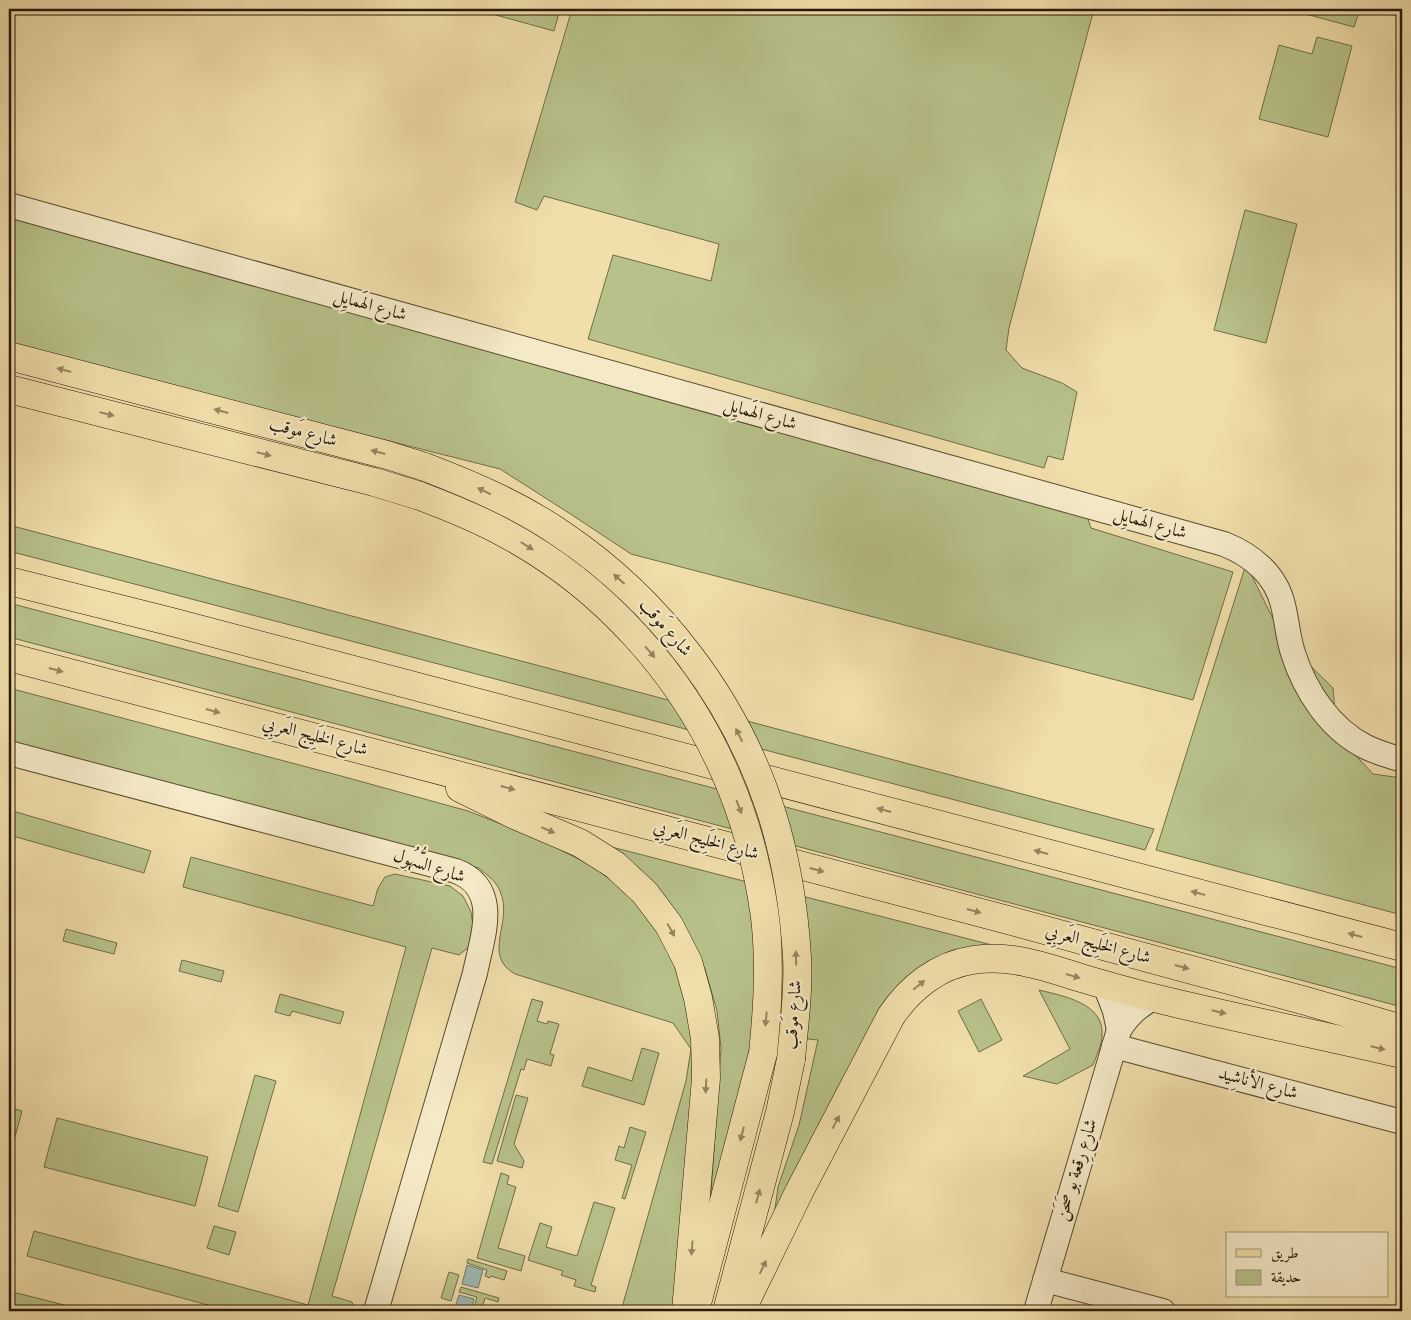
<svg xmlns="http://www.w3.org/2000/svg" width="1411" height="1320" viewBox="0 0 1411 1320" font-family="'IM FELL English',Amiri,serif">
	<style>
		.green { fill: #b8c18a; stroke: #706d48 }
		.water { fill: #9ebab3; stroke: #6e7a6e }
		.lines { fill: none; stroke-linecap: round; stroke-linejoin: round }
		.minor-casing { stroke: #594a30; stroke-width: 26 }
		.major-casing { stroke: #271907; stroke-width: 29 }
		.highway-casing { stroke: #271907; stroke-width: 29 }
		.minor { stroke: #f5eac8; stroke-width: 24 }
		.major { stroke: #f0deab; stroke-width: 28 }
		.highway { stroke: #f0deab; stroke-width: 28 }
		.major-bridge-casing { stroke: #271907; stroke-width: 29; stroke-linecap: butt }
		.major-bridge { stroke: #f0deab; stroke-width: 28 }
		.oneway { fill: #968561 }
		.labels { text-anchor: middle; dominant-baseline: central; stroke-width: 4.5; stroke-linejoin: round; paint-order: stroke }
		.street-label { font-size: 18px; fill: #271907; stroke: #f5eac8 }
	</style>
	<rect width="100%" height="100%" fill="#f0deab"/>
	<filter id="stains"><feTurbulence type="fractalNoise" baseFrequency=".004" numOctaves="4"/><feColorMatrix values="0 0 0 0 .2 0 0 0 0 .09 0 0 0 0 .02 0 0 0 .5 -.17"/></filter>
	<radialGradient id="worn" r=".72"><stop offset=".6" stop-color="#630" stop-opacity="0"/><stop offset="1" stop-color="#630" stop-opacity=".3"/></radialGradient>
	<!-- green -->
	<g class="green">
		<path d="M 474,9 L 560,9 L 554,31 Z"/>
		<path d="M 572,9 L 1094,9 L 1009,328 L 1006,350 L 1022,368 L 1062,383 L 1077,392 L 1063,460 L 1048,456 L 1044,468 L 588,339 L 613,255 L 711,281 L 719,244 L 544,196 L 537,210 L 515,202 Z"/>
		<path d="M 1287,9 L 1360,9 L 1354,27 Z"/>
		<path d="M 1317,37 L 1352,46 L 1328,137 L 1259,119 L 1279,45 L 1312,54 Z"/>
		<path d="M 1245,210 L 1297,224 L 1266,343 L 1214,330 Z"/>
		<path d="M 9,217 L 1085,510 L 1091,528 L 1233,572 L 1193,700 L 631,554 L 572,515 L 500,469 L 9,345 Z"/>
		<path d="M 9,525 L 1154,829 L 1145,850 L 9,551 Z"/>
		<path d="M 1246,564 L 1283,639 L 1333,688 L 1337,735 L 1373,774 L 1402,778 L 1402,915 L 1156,850 Z"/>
		<path d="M 9,603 L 1402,969 L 1402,1007 L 9,637 Z"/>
		<path d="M 9,688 L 341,776 L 468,811 L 539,839 L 594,867 L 639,902 L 683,975 L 703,1040 L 676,1311 L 621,1311 L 686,1081 L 691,1049 L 673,1023 L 515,974 C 481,955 514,922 500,891 C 496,881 487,875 479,868 L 9,743 Z"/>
		<path d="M 9,810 L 151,851 L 144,873 L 9,835 Z"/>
		<path d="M 600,844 L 992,945 L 930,965 L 773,1223 L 778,1187 L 799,1125 L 818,1040 L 758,1034 L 710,1207 L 721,1048 L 717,1011 L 705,969 L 678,923 Z"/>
		<path d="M 191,857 L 373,906 L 378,888 L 385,877 L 395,874 L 450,886 L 463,896 L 471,912 L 474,933 L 469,947 L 459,955 L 432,948 L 332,1296 L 352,1302 L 355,1311 L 230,1311 L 27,1256 L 34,1231 L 308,1305 L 406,947 L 183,887 Z"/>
		<path d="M 66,929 L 117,943 L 114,954 L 63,941 Z"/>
		<path d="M 182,960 L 224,971 L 221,982 L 179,971 Z"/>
		<path d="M 1039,990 C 1063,996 1105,1003 1102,1036 C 1102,1044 1096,1057 1093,1065 L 1057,1084 L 1023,1076 L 1070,1049 Z"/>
		<path d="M 280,994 L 344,1012 L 340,1024 L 292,1011 L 290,1016 L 275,1012 Z"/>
		<path d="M 532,999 L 543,1002 L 537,1021 L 547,1024 L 548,1021 L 559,1024 L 550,1054 L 554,1055 L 551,1066 L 527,1059 L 524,1070 L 521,1069 L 492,1164 L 483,1162 Z"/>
		<path d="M 981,999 L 1002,1040 L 979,1052 L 958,1011 Z"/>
		<path d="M 642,1048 L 659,1053 L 644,1105 L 582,1086 L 588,1067 L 632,1081 Z"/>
		<path d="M 255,1075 L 276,1081 L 238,1212 L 218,1206 Z"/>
		<path d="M 516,1095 L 528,1098 L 514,1144 L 524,1161 L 522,1168 L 497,1161 Z"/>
		<path d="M 9,1107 L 22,1111 L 9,1159 Z"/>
		<path d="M 57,1118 L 208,1157 L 195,1206 L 44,1167 Z"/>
		<path d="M 630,1127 L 646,1132 L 625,1199 L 622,1198 L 632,1165 L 615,1160 L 619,1146 L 624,1148 Z"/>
		<path d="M 501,1173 L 509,1176 L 507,1184 L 516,1187 L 498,1248 L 525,1256 L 521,1271 L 477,1258 Z"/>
		<path d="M 594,1202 L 615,1208 L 591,1285 L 596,1287 L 595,1292 L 574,1286 L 576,1280 L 561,1275 L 563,1271 L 528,1260 L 540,1223 L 552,1227 L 546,1247 L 577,1256 Z"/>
		<path d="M 214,1226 L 236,1232 L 229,1255 L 207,1248 Z"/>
		<path d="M 468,1259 L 507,1271 L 504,1280 L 491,1276 L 490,1278 L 485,1276 L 487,1270 L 467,1263 Z"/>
		<path d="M 449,1272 L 459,1275 L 451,1301 L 441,1298 Z"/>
		<path d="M 461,1287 L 499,1298 L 498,1302 L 485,1298 L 481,1311 L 473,1311 L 477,1297 L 459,1292 Z"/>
		<path d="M 9,1291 L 88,1311 L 22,1311 L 9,1309 Z"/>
	</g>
	<!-- water -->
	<g class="water">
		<path d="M 467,1265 L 483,1270 L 478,1288 L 462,1284 Z"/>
		<path d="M 459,1295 L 474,1299 L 471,1311 L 454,1311 Z"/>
	</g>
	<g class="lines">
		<defs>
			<g id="minor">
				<path d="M 9,205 L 1224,544 C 1252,555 1276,575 1283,605 C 1287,621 1288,638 1293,653 C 1305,691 1330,729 1366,747 C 1378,753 1390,756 1402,760"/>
				<path d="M 9,753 L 456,871 C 502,889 482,937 475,973 L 376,1311"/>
				<path d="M 1105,985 L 1115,1011 L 1119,1030"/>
				<path d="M 1114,1046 L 1402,1122"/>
				<path d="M 1045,1280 L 1163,1311"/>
				<path d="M 1036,1311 L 1119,1030 C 1128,1015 1139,1005 1154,998"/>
			</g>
			<g id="major">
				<path d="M 9,356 L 387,455 L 425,467"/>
				<path d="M 9,389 L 374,482 L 420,496"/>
				<path d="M 695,1311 L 763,1053"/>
				<path d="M 727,1311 L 780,1112 L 791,1059"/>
			</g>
			<g id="highway">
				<path d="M 9,581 L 172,622 L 1402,947"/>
				<path d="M 9,657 L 1008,920 L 1306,1001 L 1402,1029"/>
				<path d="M 460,788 L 517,816 L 580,843 L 615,865 L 645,893 L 669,925 L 688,962 L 698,998 L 705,1038 L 706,1078 L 686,1311"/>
				<path d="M 741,1311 L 799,1192 L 891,1016 C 910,988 938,965 973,960 C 1010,954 1046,967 1081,978 C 1105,985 1129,992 1154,998 C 1236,1018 1320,1035 1402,1054"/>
			</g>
		</defs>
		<!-- minor casing -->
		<use href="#minor" class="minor-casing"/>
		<!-- major casing -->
		<use href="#major" class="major-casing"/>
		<!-- highway casing -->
		<use href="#highway" class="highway-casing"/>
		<!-- minor -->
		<use href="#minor" class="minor"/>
		<!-- major -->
		<use href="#major" class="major"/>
		<!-- highway -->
		<use href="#highway" class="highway"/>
		<defs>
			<g id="major-bridge">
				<path d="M 425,467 C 472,485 519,505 561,534 C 658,599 735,699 771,811 C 786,858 794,907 797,957 C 799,991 794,1025 791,1059"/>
				<path d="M 420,496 C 449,507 479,519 506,534 C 603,586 683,675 726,775 C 745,818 757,864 764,910 C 771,957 768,1006 763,1053"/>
			</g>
		</defs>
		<!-- major-bridge casing -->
		<use href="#major-bridge" class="major-bridge-casing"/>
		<!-- major-bridge -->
		<use href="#major-bridge" class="major-bridge"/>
	</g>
	<!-- one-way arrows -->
	<defs><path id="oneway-solid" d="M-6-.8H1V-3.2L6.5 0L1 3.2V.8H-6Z" transform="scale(1.25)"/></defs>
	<g class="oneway">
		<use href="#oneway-solid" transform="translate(64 370) rotate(-165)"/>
		<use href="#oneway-solid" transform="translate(221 411) rotate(-165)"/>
		<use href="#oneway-solid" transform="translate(107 414) rotate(14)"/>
		<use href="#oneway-solid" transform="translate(378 452) rotate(-165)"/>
		<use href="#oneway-solid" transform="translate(264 454) rotate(14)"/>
		<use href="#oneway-solid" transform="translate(484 491) rotate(-154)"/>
		<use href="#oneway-solid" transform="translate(527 546) rotate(32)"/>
		<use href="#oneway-solid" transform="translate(619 579) rotate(-138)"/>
		<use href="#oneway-solid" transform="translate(650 652) rotate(49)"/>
		<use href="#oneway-solid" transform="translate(56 670) rotate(15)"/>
		<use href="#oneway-solid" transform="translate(213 711) rotate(15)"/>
		<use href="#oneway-solid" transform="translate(739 735) rotate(-116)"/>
		<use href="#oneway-solid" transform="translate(508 788) rotate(15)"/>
		<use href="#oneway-solid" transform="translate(739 807) rotate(69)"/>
		<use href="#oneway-solid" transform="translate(884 810) rotate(-165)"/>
		<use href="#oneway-solid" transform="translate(548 830) rotate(23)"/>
		<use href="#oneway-solid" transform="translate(1041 852) rotate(-165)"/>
		<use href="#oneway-solid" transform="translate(817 870) rotate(15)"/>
		<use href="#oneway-solid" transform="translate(1198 893) rotate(-165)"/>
		<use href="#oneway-solid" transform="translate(974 911) rotate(15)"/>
		<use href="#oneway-solid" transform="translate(671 930) rotate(61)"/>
		<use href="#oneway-solid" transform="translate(1355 935) rotate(-165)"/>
		<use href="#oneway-solid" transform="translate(796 958) rotate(-92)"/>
		<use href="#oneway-solid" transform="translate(1182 967) rotate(15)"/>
		<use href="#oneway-solid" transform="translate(1073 976) rotate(16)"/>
		<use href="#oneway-solid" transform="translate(919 985) rotate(-39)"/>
		<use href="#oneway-solid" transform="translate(1219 1012) rotate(13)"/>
		<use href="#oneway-solid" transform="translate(766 1019) rotate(96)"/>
		<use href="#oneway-solid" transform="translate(1378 1048) rotate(13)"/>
		<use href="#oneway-solid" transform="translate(706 1086) rotate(93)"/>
		<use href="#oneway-solid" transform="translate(836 1122) rotate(-62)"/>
		<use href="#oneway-solid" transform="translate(742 1134) rotate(105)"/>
		<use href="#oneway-solid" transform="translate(758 1196) rotate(-75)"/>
		<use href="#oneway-solid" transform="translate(692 1248) rotate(95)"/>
		<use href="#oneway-solid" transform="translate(763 1267) rotate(-64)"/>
	</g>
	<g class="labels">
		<!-- street labels -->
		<g class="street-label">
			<text transform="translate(370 306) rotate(16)">شارع الهَمايِل</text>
			<text transform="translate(760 415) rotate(16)">شارع الهَمايِل</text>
			<text transform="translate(303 433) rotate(15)">شارع مَوقب</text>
			<text transform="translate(1150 524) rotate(16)">شارع الهَمايِل</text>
			<text transform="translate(665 628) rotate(49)">شارع مَوقب</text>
			<text transform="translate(315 737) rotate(15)">شارع الخَلِيج العَربِي</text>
			<text transform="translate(706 841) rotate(15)">شارع الخَلِيج العَربِي</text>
			<text transform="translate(429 867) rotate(18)">شارع السُّهُول</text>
			<text transform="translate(1098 945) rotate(15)">شارع الخَلِيج العَربِي</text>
			<text transform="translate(794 1015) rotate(-86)">شارع مَوقب</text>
			<text transform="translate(1258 1084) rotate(15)">شارع الأناشِيد</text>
			<text transform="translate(1077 1170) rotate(-73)">شارع رِقعة بو صَحَن</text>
		</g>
	</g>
	<!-- margin -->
	<rect width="1411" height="1320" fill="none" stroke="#f0deab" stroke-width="30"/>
	<rect x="10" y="10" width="1391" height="1300" fill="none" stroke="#271907" stroke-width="2.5"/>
	<rect x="15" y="15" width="1381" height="1290" fill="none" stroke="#271907"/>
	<!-- legend -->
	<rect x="1226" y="1232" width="162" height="65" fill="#f5eac8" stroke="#a3967b"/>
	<rect x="1236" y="1249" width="25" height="8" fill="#f0deab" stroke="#a3967b"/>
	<text x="1271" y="1258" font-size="15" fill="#271907">طريق</text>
	<rect x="1236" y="1270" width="25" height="15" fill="#b8c18a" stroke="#a3967b"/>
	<text x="1271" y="1282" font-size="15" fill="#271907">حديقة</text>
	<rect width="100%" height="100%" filter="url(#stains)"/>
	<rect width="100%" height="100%" fill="url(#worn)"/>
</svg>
